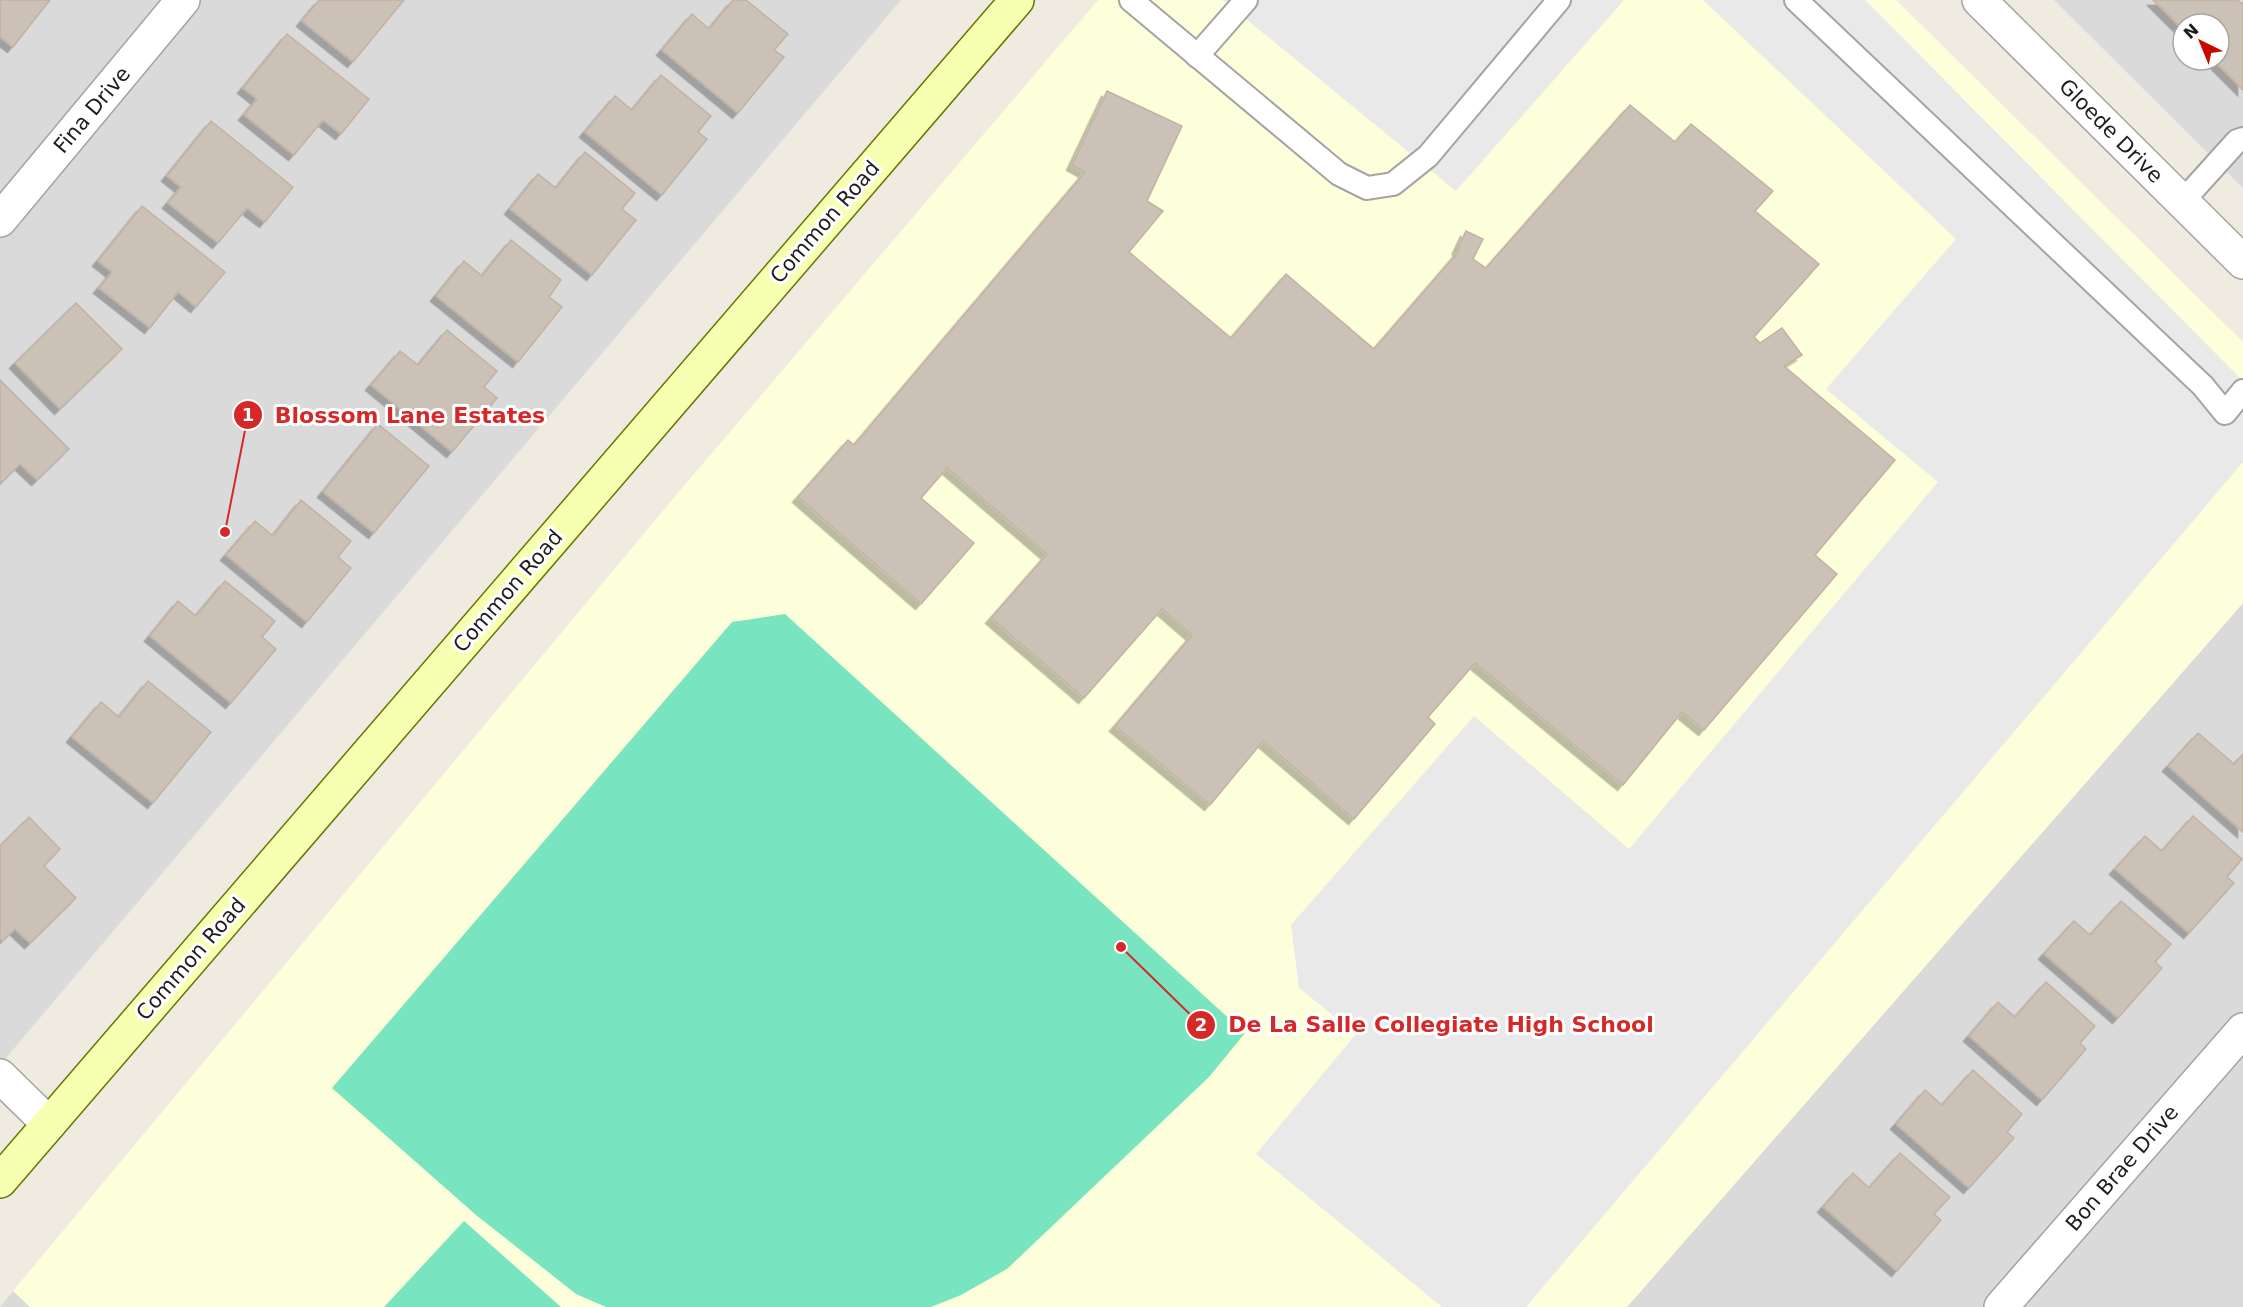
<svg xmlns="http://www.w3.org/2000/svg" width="2243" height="1307" viewBox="0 0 2243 1307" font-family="'DejaVu Sans',sans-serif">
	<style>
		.residential { fill: #dbdada; fill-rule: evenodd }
		.education { fill: #fdffda }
		.pitch { fill: #78e5c0 }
		.parking { fill: #e9e9e9 }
		.building { fill: #cbc1b7; stroke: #c2b2a3; stroke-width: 1.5; filter: url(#shadow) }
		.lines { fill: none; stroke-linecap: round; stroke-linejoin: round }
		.lane-casing { stroke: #a4a4a4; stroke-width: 26 }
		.street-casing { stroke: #a4a4a4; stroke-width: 36 }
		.secondary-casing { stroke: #657700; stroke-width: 36 }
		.lane { stroke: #fff; stroke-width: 22 }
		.street { stroke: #fff; stroke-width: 33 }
		.secondary { stroke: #f7ffb0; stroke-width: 33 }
		.labels { text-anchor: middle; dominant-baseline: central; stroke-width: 6; stroke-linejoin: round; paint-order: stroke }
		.street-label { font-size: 21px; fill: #1d1d1d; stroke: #fff }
		.leader { fill: none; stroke: #d62828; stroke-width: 2 }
		.callout-dot { fill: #d62828; stroke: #fff; stroke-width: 2 }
		.mark-label { font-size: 18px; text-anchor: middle; font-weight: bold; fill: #fff }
		.callout-label { font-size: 22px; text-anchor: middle; font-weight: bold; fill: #d62828; stroke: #fff; stroke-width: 6; stroke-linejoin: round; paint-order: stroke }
	</style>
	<defs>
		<filter id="shadow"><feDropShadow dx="-5.5" dy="5.5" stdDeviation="0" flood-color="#0004"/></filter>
	</defs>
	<rect width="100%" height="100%" fill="#efebe1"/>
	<!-- residential -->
	<g class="residential">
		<path d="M 0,0 L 901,0 L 0,1065 Z"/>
		<path d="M 2054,0 L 2243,0 L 2243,188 ZM 2183,24 L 2219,24 L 2219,60 L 2183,60 Z"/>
		<path d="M 2243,603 L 2243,1307 L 1627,1307 Z"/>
		<path d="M 13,1291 L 30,1307 L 0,1307 Z"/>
	</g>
	<!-- education -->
	<path class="education" d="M 1098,0 L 1896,0 L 2243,342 L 2243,603 L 1627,1307 L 30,1307 L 13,1291 L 666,507 Z"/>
	<!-- pitch -->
	<g class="pitch">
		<path d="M 785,614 L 1245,1033 L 1209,1077 L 1007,1269 L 961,1295 L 931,1307 L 606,1307 L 576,1294 L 476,1215 L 332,1088 L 732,622 Z"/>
		<path d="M 464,1221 L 561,1307 L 384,1307 Z"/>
	</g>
	<!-- parking -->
	<g class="parking">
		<path d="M 1223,0 L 1624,0 L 1456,191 Z"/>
		<path d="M 1703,0 L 1865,0 L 2243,381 L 2243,462 L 1526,1307 L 1442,1307 L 1256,1154 L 1356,1034 L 1299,988 L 1291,925 L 1474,716 L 1629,849 L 1938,482 L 1826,389 L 1956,239 Z"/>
	</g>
	<!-- building -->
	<g class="building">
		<path d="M 0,0 L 50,0 L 13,47 L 0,37 Z"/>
		<path d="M 319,0 L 404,0 L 353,62 L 302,21 Z"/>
		<path d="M 733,0 L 746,0 L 788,34 L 774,50 L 784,57 L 738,113 L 662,50 L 692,14 L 709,29 Z"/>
		<path d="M 2153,0 L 2238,0 L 2242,4 L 2243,2 L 2243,90 L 2213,60 L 2219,60 L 2219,24 L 2183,24 L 2183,30 Z"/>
		<path d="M 287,34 L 369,99 L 341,134 L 323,120 L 294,155 L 244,115 L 257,99 L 243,88 Z"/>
		<path d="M 661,75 L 711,116 L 698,132 L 707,139 L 662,195 L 585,132 L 615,96 L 632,110 Z"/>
		<path d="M 1107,91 L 1182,126 L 1147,201 L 1163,211 L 1129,252 L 1231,338 L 1286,274 L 1374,349 L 1458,252 L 1458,248 L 1466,231 L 1483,239 L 1473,259 L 1486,268 L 1630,105 L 1675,142 L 1691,124 L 1773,191 L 1755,211 L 1819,264 L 1754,337 L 1760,343 L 1782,328 L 1802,355 L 1784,366 L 1895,460 L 1815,555 L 1837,574 L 1704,730 L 1682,712 L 1623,785 L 1475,663 L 1428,717 L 1435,724 L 1354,819 L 1263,741 L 1210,805 L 1115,726 L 1192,635 L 1162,609 L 1084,698 L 991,618 L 1047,554 L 947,468 L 921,498 L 974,543 L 921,604 L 798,497 L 848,440 L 854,445 L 1085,172 L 1072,165 Z"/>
		<path d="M 211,121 L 293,187 L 265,222 L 247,208 L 218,243 L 168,203 L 181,187 L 167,176 Z"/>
		<path d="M 585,152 L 635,193 L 622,209 L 636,220 L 592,275 L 510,209 L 538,174 L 556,188 Z"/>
		<path d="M 142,206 L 225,272 L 196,307 L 178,292 L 150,328 L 99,288 L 112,272 L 98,261 Z"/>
		<path d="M 511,240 L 561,280 L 549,297 L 562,307 L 518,362 L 436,296 L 464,261 L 482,276 Z"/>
		<path d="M 76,303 L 122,349 L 60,409 L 15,363 Z"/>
		<path d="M 447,330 L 497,371 L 484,387 L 497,398 L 452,452 L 371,385 L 400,351 L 418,365 Z"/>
		<path d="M 0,380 L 69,449 L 37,480 L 20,464 L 0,484 Z"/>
		<path d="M 378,424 L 429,466 L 374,533 L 323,492 Z"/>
		<path d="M 301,500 L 351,541 L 338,557 L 351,568 L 307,622 L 226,555 L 255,521 L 273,536 Z"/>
		<path d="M 225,581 L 275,621 L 262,637 L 276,649 L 231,703 L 150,636 L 178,601 L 196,616 Z"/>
		<path d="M 148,681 L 211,732 L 153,803 L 72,737 L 101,702 L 119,717 Z"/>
		<path d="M 2198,733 L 2234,764 L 2243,754 L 2243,832 L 2168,766 Z"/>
		<path d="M 2193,816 L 2242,859 L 2227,877 L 2234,883 L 2189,933 L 2115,869 L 2145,836 L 2162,851 Z"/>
		<path d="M 29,817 L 60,849 L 44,866 L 76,898 L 30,943 L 15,929 L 2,941 L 0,939 L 0,846 Z"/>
		<path d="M 2121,901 L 2171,944 L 2155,962 L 2162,968 L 2118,1018 L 2044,954 L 2074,921 L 2090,935 Z"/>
		<path d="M 2046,982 L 2095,1026 L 2080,1043 L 2086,1049 L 2042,1100 L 1969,1036 L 1998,1002 L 2015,1017 Z"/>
		<path d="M 1973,1070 L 2022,1114 L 2007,1132 L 2014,1138 L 1969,1188 L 1896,1124 L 1925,1090 L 1942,1105 Z"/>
		<path d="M 1900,1153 L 1950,1197 L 1934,1214 L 1941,1220 L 1897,1271 L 1823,1207 L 1853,1173 L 1869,1188 Z"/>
	</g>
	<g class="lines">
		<defs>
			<g id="lane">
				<path d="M 1131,0 L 1339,174 L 1367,188 L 1393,184 L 1428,156 L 1559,0"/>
				<path d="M 1796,0 L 2203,386 L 2225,413 L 2243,391"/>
				<path d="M 1197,56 L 1246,0"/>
				<path d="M 2182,202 L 2237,141 L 2243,139"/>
			</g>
			<g id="street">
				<path d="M 1979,0 L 2243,262"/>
				<path d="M 0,220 L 183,0"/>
				<path d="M 0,1076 L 49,1124"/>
				<path d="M 2001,1307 L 2243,1030"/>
			</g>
			<path id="secondary" d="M 0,1181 L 1017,0"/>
		</defs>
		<!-- lane casing -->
		<use href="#lane" class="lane-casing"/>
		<!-- street casing -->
		<use href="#street" class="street-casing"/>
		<!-- secondary casing -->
		<use href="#secondary" class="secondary-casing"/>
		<!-- lane -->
		<use href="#lane" class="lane"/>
		<!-- street -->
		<use href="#street" class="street"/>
		<!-- secondary -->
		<use href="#secondary" class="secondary"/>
	</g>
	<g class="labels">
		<!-- street labels -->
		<g class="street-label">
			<text transform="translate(92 110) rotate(-50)">Fina Drive</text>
			<text transform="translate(2111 131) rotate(45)">Gloede Drive</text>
			<text transform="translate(825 222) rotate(-49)">Common Road</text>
			<text transform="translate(508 591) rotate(-49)">Common Road</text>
			<text transform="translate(191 959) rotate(-49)">Common Road</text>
			<text transform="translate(2122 1168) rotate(-49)">Bon Brae Drive</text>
		</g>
	</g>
	<!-- callouts -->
	<path class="leader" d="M225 532L248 415M1121 947L1201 1025"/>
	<g class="callout-dot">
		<circle cx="225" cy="532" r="6"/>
		<circle cx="1121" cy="947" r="6"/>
		<circle cx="248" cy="415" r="15"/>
		<circle cx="1201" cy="1025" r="15"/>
	</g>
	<g class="mark-label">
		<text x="248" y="421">1</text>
		<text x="1201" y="1031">2</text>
	</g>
	<g class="callout-label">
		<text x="410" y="423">Blossom Lane Estates</text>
		<text x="1441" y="1032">De La Salle Collegiate High School</text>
	</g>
	<!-- north arrow -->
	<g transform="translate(2201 42) rotate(317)"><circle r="28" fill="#ffffff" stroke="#a5a5a5" stroke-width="1.5"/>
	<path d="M0-4.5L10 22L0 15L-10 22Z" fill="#c90900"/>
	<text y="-9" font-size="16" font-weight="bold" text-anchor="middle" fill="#1d1d1d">N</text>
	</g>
</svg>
